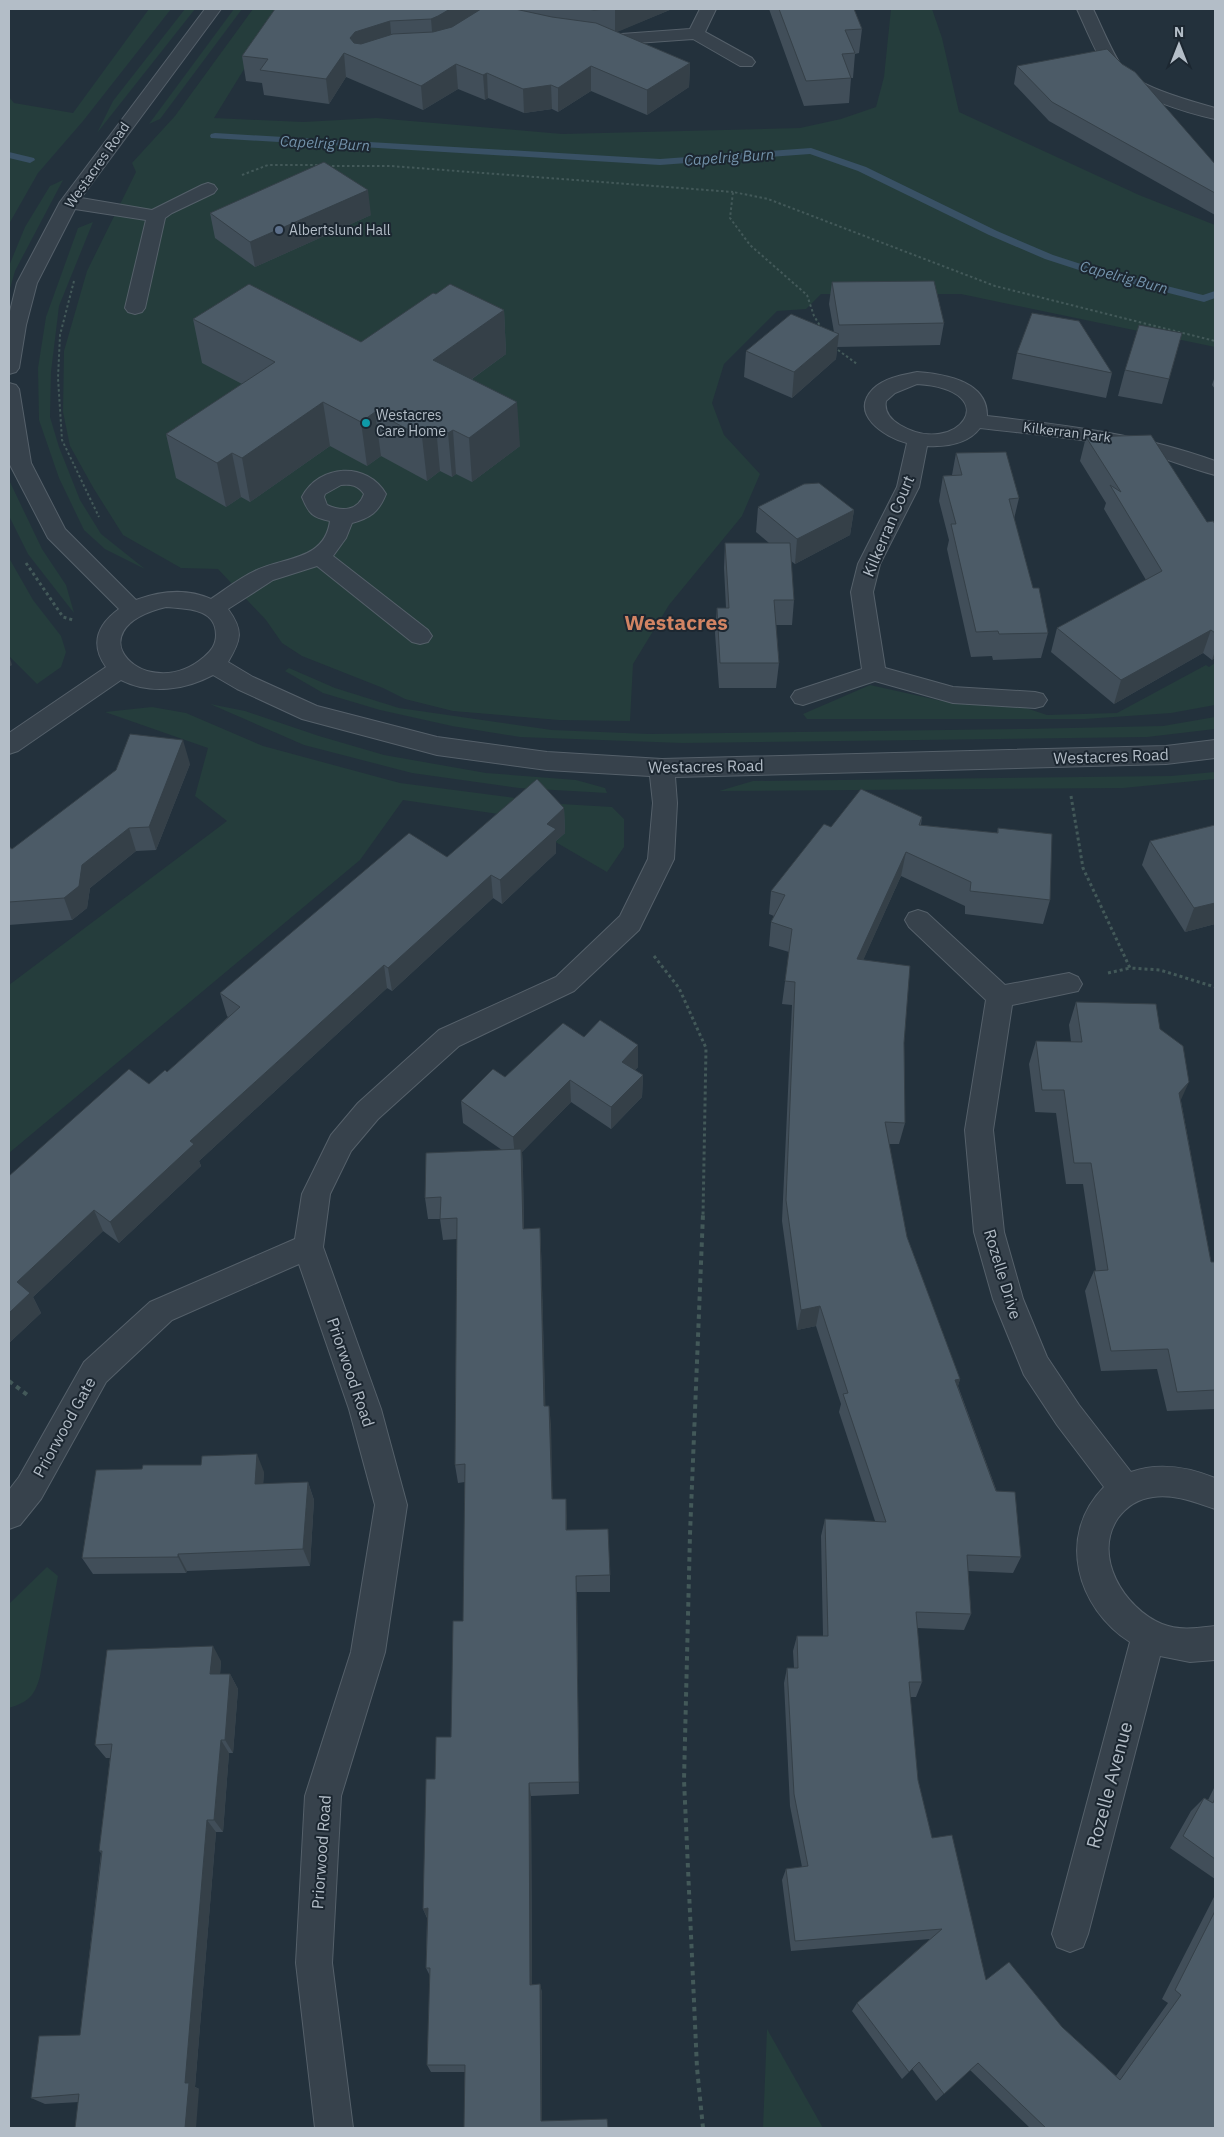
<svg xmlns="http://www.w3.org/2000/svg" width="1224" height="2137" viewBox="0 0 1224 2137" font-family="'IBM Plex Sans',sans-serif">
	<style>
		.green { fill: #253d3c }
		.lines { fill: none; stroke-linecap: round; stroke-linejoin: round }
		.stream { fill: #395165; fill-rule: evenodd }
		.minor-casing { stroke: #55606a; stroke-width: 2 }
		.path-far2 { stroke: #435959; stroke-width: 2; stroke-dasharray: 2.5 2.5; stroke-linecap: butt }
		.path-far1 { stroke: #435959; stroke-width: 3; stroke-dasharray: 3 3; stroke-linecap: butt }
		.path { stroke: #435959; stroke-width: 4; stroke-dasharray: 4.5 4.5; stroke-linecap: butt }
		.minor { fill: #37424c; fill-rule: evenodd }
		.wall { fill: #414e59 }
		.shaded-wall { fill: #354048 }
		.building { fill: #4c5b67; stroke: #354048 }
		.service-dot { fill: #5c6f8a; stroke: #1c2731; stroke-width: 2 }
		.culture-dot { fill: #0f9aa8; stroke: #1c2731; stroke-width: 2 }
		.labels { text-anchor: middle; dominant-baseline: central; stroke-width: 4; stroke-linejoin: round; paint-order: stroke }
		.far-street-label { font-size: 14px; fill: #b3bdc7; stroke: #1c2731 }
		.far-poi-label { font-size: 14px; fill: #b3bdc7; stroke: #1c2731; text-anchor: start }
		.far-water-label { font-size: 15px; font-style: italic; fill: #7392aa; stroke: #1c2731 }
		.street-label { font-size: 16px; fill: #b3bdc7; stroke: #1c2731 }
		.near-street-label { font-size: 19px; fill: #b3bdc7; stroke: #1c2731 }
		.district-label { font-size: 21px; font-weight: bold; fill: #d28463; stroke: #1c2731 }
	</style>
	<rect width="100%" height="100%" fill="#23313c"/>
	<!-- green -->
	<g class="green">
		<path d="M 149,9 L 171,9 L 83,121 L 38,173 L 9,224 L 9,97 L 14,103 L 73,113 Z"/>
		<path d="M 185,9 L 195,9 L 97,133 L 113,101 Z"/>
		<path d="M 234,9 L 242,9 L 160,119 L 149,124 Z"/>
		<path d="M 253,9 L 281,9 L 214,118 L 303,122 L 376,118 L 562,134 L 800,128 L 841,119 L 876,107 L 884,77 L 891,9 L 932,9 L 942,38 L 959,112 L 1139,195 L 1215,225 L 1215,347 L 961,294 L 821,294 L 806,309 L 777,311 L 724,364 L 712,403 L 724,435 L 760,474 L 742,516 L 669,605 L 633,664 L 630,721 L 559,720 L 453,711 L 405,699 L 383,688 L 302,656 L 282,643 L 266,620 L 218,569 L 181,568 L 123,535 L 94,489 L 70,446 L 63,412 L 64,351 L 87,271 L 136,172 L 132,163 L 175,116 Z"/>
		<path d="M 63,180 L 15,271 L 9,292 L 9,266 L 25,227 L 50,186 Z"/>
		<path d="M 93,222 L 59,306 L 51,372 L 50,417 L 59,447 L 80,500 L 101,534 L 145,569 L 105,549 L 84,530 L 59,478 L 39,420 L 38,368 L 46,317 L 78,228 Z"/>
		<path d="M 9,480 L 42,549 L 66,585 L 74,613 L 28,554 L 10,518 Z"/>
		<path d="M 9,558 L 33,600 L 61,636 L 66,652 L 61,667 L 37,684 L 9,656 Z"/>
		<path d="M 1215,663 L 1215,705 L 1171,713 L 1085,719 L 807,719 L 803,714 L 870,685 L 942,701 L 1014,704 L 1047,715 L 1117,713 L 1206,665 L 1209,667 Z"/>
		<path d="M 289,668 L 335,688 L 399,708 L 552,730 L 649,734 L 1024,729 L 1163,726 L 1215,717 L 1215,729 L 1147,737 L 682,743 L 520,737 L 452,726 L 380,710 L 323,693 L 285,671 Z"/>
		<path d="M 210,704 L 245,711 L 319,736 L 384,755 L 486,773 L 576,780 L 605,788 L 607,793 L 519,788 L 412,773 L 304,745 Z"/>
		<path d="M 152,707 L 186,713 L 263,746 L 400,783 L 561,804 L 612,807 L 624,819 L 624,847 L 607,872 L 511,816 L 403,800 L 360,860 L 9,1153 L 9,985 L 227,821 L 195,796 L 208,748 L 105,712 Z"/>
		<path d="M 1215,772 L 1215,779 L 1123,788 L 719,791 L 753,781 L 1171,776 Z"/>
		<path d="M 47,1567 L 58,1576 L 40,1676 C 35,1696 28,1702 9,1708 L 9,1604 Z"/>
		<path d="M 767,2029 L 823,2128 L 763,2128 Z"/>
	</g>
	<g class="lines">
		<!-- stream -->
		<g class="stream">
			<path d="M 215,133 L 660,159 L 811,148 L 866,167 L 997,231 L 1053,255 L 1090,267 L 1203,295 L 1215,291 L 1215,298 L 1204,302 L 1082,271 L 1045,259 L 989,235 L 858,171 L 810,154 L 660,165 L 211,138 L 210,136 L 211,134 Z"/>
			<path d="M 9,152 L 34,158 L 35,160 L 30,163 L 9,158 Z"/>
		</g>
		<defs>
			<g id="minor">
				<path d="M 205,9 L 221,9 L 81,198 L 152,210 L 202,185 L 208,183 L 214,185 L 217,189 L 214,193 L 172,213 L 165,218 L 145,308 L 142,312 L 135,314 L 128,312 L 125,308 L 146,220 L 75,209 L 37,283 L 26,325 L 19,368 L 16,372 L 9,374 L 9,315 L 17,283 L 60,202 Z"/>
				<path d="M 700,9 L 716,9 L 705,32 L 752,58 L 755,62 L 752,66 L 740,66 L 693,39 L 594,46 L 588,45 L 586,41 L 588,37 L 594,36 L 690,29 Z"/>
				<path d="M 1077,9 L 1093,9 C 1101,25 1113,55 1123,68 C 1138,87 1191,101 1215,108 L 1215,119 C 1187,113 1129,95 1110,74 C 1100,63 1084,24 1077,9 Z"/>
				<path d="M 917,372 C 944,374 988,381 987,416 C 1065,425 1141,434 1215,461 L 1215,475 C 1185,467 1158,455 1128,448 C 1079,438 1030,434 980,428 C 968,444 946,447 927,446 L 919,487 L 880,564 L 873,592 L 885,668 L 953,687 L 1035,692 L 1043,694 L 1047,700 L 1043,706 L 1035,708 L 953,703 L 875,681 L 803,705 L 795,703 L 791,697 L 795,691 L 862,669 L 851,592 L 858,564 L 897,487 L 907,443 C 884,437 849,414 873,389 C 884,378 902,375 917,372 ZM 917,384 C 1008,390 957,459 900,425 C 890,419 884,412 886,401 L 895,393 Z"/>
				<path d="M 9,383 L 16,385 L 19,389 L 31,463 L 65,529 L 136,600 C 160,591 187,588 211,599 C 226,589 241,577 257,570 C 285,557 325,560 330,521 C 312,517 309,514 302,497 C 319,464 367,461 386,494 C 379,512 370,518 352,523 L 346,538 L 333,556 L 428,630 L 432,636 L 428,642 L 420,644 L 412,642 L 317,566 L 273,580 L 228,609 C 244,631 241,640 228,662 L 253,677 L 317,706 L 437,737 L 547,752 L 662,759 L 1166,746 L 1215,740 L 1215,758 L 1166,764 L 675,777 L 677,803 L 674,859 L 639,930 L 574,991 L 459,1046 L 378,1119 L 351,1151 L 330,1194 L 323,1247 L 381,1409 L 407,1505 L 385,1652 L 341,1796 L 332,1963 L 353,2128 L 315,2128 L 296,1963 L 305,1796 L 351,1652 L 375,1505 L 349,1409 L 299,1264 L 172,1320 L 106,1382 L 41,1499 L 20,1525 L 9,1529 L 9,1490 L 19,1477 L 84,1362 L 150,1302 L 295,1239 L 302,1194 L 331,1135 L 358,1103 L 439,1030 L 556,977 L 620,916 L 648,859 L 653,803 L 650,776 L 547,770 L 437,755 L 302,719 L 237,689 L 213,675 C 185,690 151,695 121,680 L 18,751 L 9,754 L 9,733 L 106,667 C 90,644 97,625 119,609 L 48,538 L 9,463 ZM 341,485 C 351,484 358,485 364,494 C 358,511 342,512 327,505 L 324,497 L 325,494 ZM 166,607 C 187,609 216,608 216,635 C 216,645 211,651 204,657 C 147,706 70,630 166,607 Z"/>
				<path d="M 918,910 L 927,913 L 1005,985 L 1069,973 L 1078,977 L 1082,984 L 1078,991 L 1012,1005 L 993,1130 L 1004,1232 L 1023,1299 L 1047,1357 L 1079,1405 L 1131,1472 C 1159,1462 1188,1467 1215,1478 L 1215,1509 C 1194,1502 1175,1494 1153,1497 C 1138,1499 1127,1506 1118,1518 C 1092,1556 1124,1608 1162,1624 C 1179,1631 1198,1628 1215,1626 L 1215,1660 L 1190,1662 L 1160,1656 L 1088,1934 L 1083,1947 L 1070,1952 L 1057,1947 L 1052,1934 L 1130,1642 C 1077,1608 1056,1536 1104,1487 L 1057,1425 L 1024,1375 L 993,1299 L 974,1232 L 965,1130 L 986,1000 L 909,927 L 905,920 L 909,913 Z"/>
			</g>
		</defs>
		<!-- minor casing -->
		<use href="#minor" class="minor-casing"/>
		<!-- path-far2 -->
		<g class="path-far2">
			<path d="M 327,166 L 391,166 L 733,192"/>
			<path d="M 242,175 L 268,165 L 319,165"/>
			<path d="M 74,281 L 60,335 L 58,378 L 62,440 L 99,517"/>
			<path d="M 822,329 L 814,316 L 807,295 L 750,245 L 730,218 L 733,192 L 768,199 L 995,286 L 1215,341"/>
			<path d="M 834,347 L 857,364"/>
		</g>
		<!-- path-far1 -->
		<g class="path-far1">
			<path d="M 26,563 L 63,617 L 73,620"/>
			<path d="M 1071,796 L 1083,868 L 1130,968 L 1160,970 L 1215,987"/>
			<path d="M 654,956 L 679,988 L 706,1048 L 703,1216"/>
			<path d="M 1108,973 L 1130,968"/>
		</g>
		<!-- path -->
		<g class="path">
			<path d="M 9,1381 L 30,1397"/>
			<path d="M 703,2128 L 697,2068 L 684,1780 L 690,1534 L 703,1214"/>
		</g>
		<!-- minor -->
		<use href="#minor" class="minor"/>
	</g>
	<!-- wall -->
	<g class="wall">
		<path d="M 275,9 L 478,11 L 481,9 L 672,9 L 616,32 L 690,63 L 689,87 L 647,115 L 591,91 L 558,112 L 552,109 L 524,113 L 488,98 L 485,100 L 458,89 L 423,110 L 346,77 L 329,104 L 264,95 L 262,83 L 246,81 L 242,56 Z"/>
		<path d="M 769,9 L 854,9 L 862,29 L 859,53 L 855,54 L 853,78 L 851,78 L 849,103 L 804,106 Z"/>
		<path d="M 1017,66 L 1215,164 L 1215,215 L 1049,121 L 1014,84 Z"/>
		<path d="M 210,213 L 371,215 L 255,267 L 215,238 Z"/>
		<path d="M 832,282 L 944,323 L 940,345 L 837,347 L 836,359 L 792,398 L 744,377 L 746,351 L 834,332 L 829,304 Z"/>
		<path d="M 504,310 L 506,354 L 472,379 L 520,446 L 472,482 L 456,474 L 452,477 L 440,471 L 427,481 L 381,456 L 367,466 L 330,446 L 250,502 L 241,497 L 226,507 L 176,478 L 166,434 L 242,384 L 202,363 L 193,319 L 361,342 Z"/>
		<path d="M 1182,333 L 1162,404 L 1118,396 L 1125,370 Z"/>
		<path d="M 1017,353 L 1112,373 L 1106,398 L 1012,379 Z"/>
		<path d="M 1215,376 L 1215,389 L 1212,385 Z"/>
		<path d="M 1086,437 L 1207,522 L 1215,524 L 1215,658 L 1212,660 L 1203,653 L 1114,704 L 1051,652 L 1057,628 L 1146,580 L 1104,509 L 1106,503 L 1080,461 Z"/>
		<path d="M 956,453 L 1019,498 L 1014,519 L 1033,588 L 1048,633 L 1041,658 L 993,660 L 992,656 L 971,657 L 947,549 L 949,540 L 939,501 L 943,476 L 952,475 Z"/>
		<path d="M 758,507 L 854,510 L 850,535 L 795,564 L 791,561 L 794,600 L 792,625 L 776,625 L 779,663 L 776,688 L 719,688 L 715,633 L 717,608 L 726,608 L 724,568 L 725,543 L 769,543 L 756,532 Z"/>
		<path d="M 190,764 L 156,850 L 136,851 L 90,888 L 87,908 L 72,920 L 9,925 L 9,847 L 12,849 Z"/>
		<path d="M 564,808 L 565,833 L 556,841 L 556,853 L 502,904 L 493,898 L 392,991 L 387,988 L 199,1161 L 201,1166 L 119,1243 L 103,1231 L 33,1297 L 41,1313 L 9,1343 L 9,1176 L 167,1072 L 228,1017 L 227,1016 L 220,993 L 447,857 Z"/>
		<path d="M 922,817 L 921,825 L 997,833 L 998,828 L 1050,900 L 1043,924 L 965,914 L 965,906 L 901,876 L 863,960 L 904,1043 L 905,1123 L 899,1144 L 889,1144 L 907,1237 L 960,1379 L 958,1386 L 1021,1557 L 1013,1573 L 968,1571 L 971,1614 L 964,1630 L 917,1628 L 922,1682 L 916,1697 L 910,1697 L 918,1780 L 932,1838 L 986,1980 L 1062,2027 L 1116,2076 L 1168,2003 L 1162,1999 L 1215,1895 L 1215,2128 L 1030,2128 L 970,2070 L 936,2101 L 912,2069 L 902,2079 L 852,2011 L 857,2003 L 930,1939 L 791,1951 L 782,1880 L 786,1869 L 802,1867 L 790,1806 L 784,1683 L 787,1668 L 794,1668 L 793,1651 L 797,1636 L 823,1636 L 821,1536 L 825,1519 L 875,1521 L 839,1412 L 841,1404 L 816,1326 L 797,1330 L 782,1221 L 792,1005 L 782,1004 L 789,952 L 769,946 L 771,922 L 774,916 L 769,914 L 771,891 L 831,827 Z"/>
		<path d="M 1215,825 L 1215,924 L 1185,932 L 1142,865 L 1150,841 Z"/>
		<path d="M 1076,1002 L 1160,1029 L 1181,1101 L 1211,1262 L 1215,1262 L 1215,1409 L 1167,1411 L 1157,1369 L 1101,1371 L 1085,1291 L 1094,1271 L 1096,1271 L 1083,1184 L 1066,1184 L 1056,1113 L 1035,1112 L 1029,1064 L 1036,1041 L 1071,1042 L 1069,1025 Z"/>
		<path d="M 584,1037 L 638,1067 L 635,1070 L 643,1075 L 642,1097 L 611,1129 L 571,1102 L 522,1152 L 523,1171 L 524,1229 L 540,1228 L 541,1249 L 545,1406 L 549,1406 L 552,1499 L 567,1516 L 567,1530 L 610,1575 L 610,1592 L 577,1592 L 579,1794 L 531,1796 L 532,1985 L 540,1984 L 542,1993 L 464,2128 L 465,2072 L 431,2072 L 427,2065 L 430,1976 L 426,1968 L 427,1918 L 423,1909 L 435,1779 L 451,1737 L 463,1621 L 465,1482 L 458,1483 L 455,1465 L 457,1239 L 443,1240 L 440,1219 L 428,1219 L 425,1198 L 502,1150 L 463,1123 L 461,1101 Z"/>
		<path d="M 264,1472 L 263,1484 L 308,1482 L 314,1500 L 310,1566 L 187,1571 L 186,1573 L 93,1574 L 82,1558 Z"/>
		<path d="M 221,1661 L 220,1674 L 230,1674 L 238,1689 L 233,1753 L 229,1753 L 223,1832 L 216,1832 L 195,2087 L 199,2089 L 79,2102 L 45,2104 L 31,2098 L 80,2035 L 101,1853 L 99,1851 L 110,1758 L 106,1758 L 95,1745 Z"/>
		<path d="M 1215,1786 L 1215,1879 L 1170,1848 L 1191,1811 L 1204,1798 L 1208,1800 Z"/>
	</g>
	<!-- shaded-wall -->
	<g class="shaded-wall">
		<path d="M 450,9 L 478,9 L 479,16 L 433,43 L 431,19 Z"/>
		<path d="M 615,9 L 672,9 L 615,33 Z"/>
		<path d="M 390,21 L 392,45 L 352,56 L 350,38 L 355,32 Z"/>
		<path d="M 344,53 L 346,77 L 329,104 L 326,79 Z"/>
		<path d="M 690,63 L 689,87 L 647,115 L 647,90 Z"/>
		<path d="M 456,64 L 458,89 L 423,110 L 421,86 Z"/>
		<path d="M 591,66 L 591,91 L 558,112 L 558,88 Z"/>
		<path d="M 487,73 L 488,98 L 485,100 L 483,75 Z"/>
		<path d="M 551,85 L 552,109 L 524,113 L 523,89 Z"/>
		<path d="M 368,190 L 371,215 L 255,267 L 250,242 Z"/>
		<path d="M 504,310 L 506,354 L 437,404 L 433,360 Z"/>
		<path d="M 839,334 L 836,359 L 792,398 L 794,372 Z"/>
		<path d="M 323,402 L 330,446 L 250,502 L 242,458 Z"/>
		<path d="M 517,402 L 520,446 L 472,482 L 469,438 Z"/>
		<path d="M 375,412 L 381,456 L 367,466 L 361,422 Z"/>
		<path d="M 436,427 L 440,471 L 427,481 L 422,437 Z"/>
		<path d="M 453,430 L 456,474 L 452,477 L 448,433 Z"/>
		<path d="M 232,453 L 241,497 L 226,507 L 217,463 Z"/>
		<path d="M 854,510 L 850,535 L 795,564 L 797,539 Z"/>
		<path d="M 1211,630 L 1203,653 L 1114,704 L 1121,680 Z"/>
		<path d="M 1215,651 L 1215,658 L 1212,660 Z"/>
		<path d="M 9,655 L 12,665 L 9,667 Z"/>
		<path d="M 183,740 L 190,764 L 156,850 L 149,827 Z"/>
		<path d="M 564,808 L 565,833 L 556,841 L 556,853 L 502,904 L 500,880 L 547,824 Z"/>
		<path d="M 129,828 L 136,851 L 90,888 L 87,908 L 72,920 L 64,898 L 82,865 Z"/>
		<path d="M 906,852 L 901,876 L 853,983 L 857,959 Z"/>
		<path d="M 491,875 L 493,898 L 392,991 L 388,968 Z"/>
		<path d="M 1215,903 L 1215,924 L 1185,932 L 1194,908 Z"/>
		<path d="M 384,965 L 387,988 L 199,1161 L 201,1166 L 119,1243 L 110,1222 L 190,1141 Z"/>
		<path d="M 638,1045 L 638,1067 L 622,1084 L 622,1062 Z"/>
		<path d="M 643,1075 L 642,1097 L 611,1129 L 611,1107 Z"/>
		<path d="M 570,1080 L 571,1102 L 522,1152 L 523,1171 L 524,1250 L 513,1137 Z"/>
		<path d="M 1189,1082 L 1179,1104 L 1179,1093 Z"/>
		<path d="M 94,1210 L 103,1231 L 33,1297 L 41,1313 L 9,1343 L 9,1313 L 17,1282 Z"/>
		<path d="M 540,1228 L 541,1249 L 546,1424 L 544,1406 Z"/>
		<path d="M 820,1306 L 816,1326 L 797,1330 L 801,1310 Z"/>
		<path d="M 960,1379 L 954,1398 L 955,1380 Z"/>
		<path d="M 549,1406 L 551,1424 L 553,1517 L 552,1499 Z"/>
		<path d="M 257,1454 L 264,1472 L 262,1502 L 255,1484 Z"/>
		<path d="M 308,1482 L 314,1500 L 310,1566 L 303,1549 Z"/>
		<path d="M 566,1499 L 567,1516 L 567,1547 L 566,1530 Z"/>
		<path d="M 178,1554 L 187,1571 L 186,1573 L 178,1557 Z"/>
		<path d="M 576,1576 L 577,1592 L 579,1794 L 579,1782 Z"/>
		<path d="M 213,1646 L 221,1661 L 219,1689 L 210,1674 Z"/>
		<path d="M 230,1674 L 238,1689 L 233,1753 L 225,1740 Z"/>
		<path d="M 221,1740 L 229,1753 L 223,1832 L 214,1820 Z"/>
		<path d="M 529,1783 L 531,1796 L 532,1994 L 530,1985 Z"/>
		<path d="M 207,1820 L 216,1832 L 195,2087 L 199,2089 L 196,2128 L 185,2128 L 185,2083 Z"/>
		<path d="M 428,1908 L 428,1919 L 423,1909 Z"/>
		<path d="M 540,1984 L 542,1993 L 542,2127 L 541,2121 Z"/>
	</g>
	<!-- building -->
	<g class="building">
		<path d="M 275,9 L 450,9 L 438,16 L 431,19 L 390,21 L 355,32 L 350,38 L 354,43 L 361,44 L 393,34 L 433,32 L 452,27 L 481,9 L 515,9 L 552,17 L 596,23 L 690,63 L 647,90 L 591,66 L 558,88 L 551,85 L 523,89 L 487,73 L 483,75 L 456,64 L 421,86 L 344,53 L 326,79 L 260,70 L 268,59 L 242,56 Z"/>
		<path d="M 587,9 L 608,9 L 594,10 Z"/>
		<path d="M 779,9 L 854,9 L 862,29 L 845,30 L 855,53 L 842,54 L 851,78 L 806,81 Z"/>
		<path d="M 1107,49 L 1122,64 L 1135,72 L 1215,164 L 1215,193 L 1052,102 L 1017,66 Z"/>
		<path d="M 324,162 L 368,190 L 250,242 L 210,213 Z"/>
		<path d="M 934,281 L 944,323 L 839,325 L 832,282 Z"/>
		<path d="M 249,284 L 361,342 L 433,293 L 436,294 L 450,284 L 504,310 L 433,360 L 517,402 L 469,438 L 453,430 L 448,433 L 436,427 L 422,437 L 375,412 L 361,422 L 323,402 L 242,458 L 232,453 L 217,463 L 166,434 L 275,362 L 193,319 Z"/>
		<path d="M 1032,313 L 1079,321 L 1112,373 L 1017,353 Z"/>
		<path d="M 791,314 L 839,334 L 794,372 L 746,351 Z"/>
		<path d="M 1139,325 L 1182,333 L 1169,379 L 1125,370 Z"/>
		<path d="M 1151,435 L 1207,522 L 1213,521 L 1215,524 L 1215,633 L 1211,630 L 1121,680 L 1057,628 L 1162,571 L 1110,485 L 1121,492 L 1086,437 Z"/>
		<path d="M 1006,452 L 1019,498 L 1009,499 L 1033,588 L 1039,588 L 1048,633 L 999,634 L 998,631 L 976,632 L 951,524 L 956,524 L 943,476 L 962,475 L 956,453 Z"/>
		<path d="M 819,483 L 854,510 L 797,539 L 758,507 L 804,484 Z"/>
		<path d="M 725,543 L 790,543 L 794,600 L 774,600 L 779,663 L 720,663 L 717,608 L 729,608 Z"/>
		<path d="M 130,734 L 183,740 L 149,827 L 129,828 L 82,865 L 79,886 L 64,898 L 9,902 L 9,847 L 12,849 L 116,770 Z"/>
		<path d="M 537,779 L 564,808 L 547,824 L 556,829 L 500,880 L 491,875 L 388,968 L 384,965 L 190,1141 L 194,1144 L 110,1222 L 94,1210 L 17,1282 L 30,1293 L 9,1313 L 9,1176 L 129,1069 L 149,1084 L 165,1070 L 167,1072 L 240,1007 L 220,993 L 409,833 L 447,857 Z"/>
		<path d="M 861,789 L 922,817 L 919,825 L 998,833 L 998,828 L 1052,834 L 1050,900 L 970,891 L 971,882 L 906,852 L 857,959 L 910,966 L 904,1043 L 905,1123 L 885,1122 L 907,1237 L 960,1379 L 955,1380 L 996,1491 L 1015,1492 L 1021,1557 L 967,1555 L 971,1614 L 916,1612 L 922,1682 L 909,1682 L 918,1780 L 932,1838 L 952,1835 L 986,1980 L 1009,1962 L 1062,2027 L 1120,2080 L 1181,1995 L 1175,1990 L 1215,1911 L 1215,2128 L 1046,2128 L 978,2063 L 944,2094 L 919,2062 L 909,2072 L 857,2003 L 942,1929 L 795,1941 L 786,1869 L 808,1866 L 794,1794 L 787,1668 L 798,1668 L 797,1636 L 828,1636 L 825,1519 L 886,1522 L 843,1394 L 848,1393 L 820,1306 L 801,1310 L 786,1200 L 795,982 L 785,981 L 792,929 L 771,922 L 785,895 L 771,891 L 824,824 L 831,827 Z"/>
		<path d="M 1215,825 L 1215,903 L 1194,908 L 1150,841 Z"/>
		<path d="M 1076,1002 L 1156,1004 L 1160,1029 L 1183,1046 L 1189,1082 L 1179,1093 L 1211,1262 L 1215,1262 L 1215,1390 L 1177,1392 L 1168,1349 L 1111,1351 L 1094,1271 L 1108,1270 L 1091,1163 L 1074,1163 L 1064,1090 L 1042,1090 L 1036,1041 L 1082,1042 Z"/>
		<path d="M 600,1020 L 638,1045 L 622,1062 L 643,1075 L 611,1107 L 570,1080 L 513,1137 L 461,1101 L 493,1069 L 505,1077 L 563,1023 L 584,1037 Z"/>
		<path d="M 521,1149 L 523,1229 L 540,1228 L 544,1406 L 549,1406 L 552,1499 L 566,1499 L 566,1530 L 608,1529 L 610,1575 L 576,1576 L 579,1782 L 529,1783 L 530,1985 L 540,1984 L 541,2121 L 607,2119 L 608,2128 L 464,2128 L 465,2065 L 427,2065 L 430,1968 L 426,1968 L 428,1908 L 423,1909 L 426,1779 L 435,1779 L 436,1737 L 451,1737 L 453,1621 L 463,1621 L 465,1464 L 455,1465 L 457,1218 L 440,1219 L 441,1197 L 425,1198 L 426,1153 Z"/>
		<path d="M 257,1454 L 255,1484 L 308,1482 L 303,1549 L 178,1554 L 178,1557 L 82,1558 L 96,1470 L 142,1469 L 143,1465 L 201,1465 L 202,1456 Z"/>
		<path d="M 213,1646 L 210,1674 L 230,1674 L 225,1740 L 221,1740 L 214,1820 L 207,1820 L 185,2083 L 189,2083 L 185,2128 L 75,2128 L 79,2094 L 31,2098 L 39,2036 L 80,2035 L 102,1851 L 99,1851 L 112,1744 L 95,1745 L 107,1650 Z"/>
		<path d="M 1204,1798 L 1213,1803 L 1215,1798 L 1215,1859 L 1183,1836 Z"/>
	</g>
	<!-- markers -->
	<circle class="service-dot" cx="279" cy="230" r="5"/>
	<circle class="culture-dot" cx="366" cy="423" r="5"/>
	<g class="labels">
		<!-- far-street labels -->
		<g class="far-street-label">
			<text transform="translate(97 165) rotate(-55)">Westacres Road</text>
			<text transform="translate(1067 432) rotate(7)">Kilkerran Park</text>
		</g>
		<!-- far-poi labels -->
		<g class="far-poi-label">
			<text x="289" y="230">Albertslund Hall</text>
			<text x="376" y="415">Westacres<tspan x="376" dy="16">Care Home</tspan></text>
		</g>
		<!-- far-water labels -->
		<g class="far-water-label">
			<text transform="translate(325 143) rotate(3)">Capelrig Burn</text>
			<text transform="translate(729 157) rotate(-4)">Capelrig Burn</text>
			<text transform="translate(1124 277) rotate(15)">Capelrig Burn</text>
		</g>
		<!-- street labels -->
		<g class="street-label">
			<text transform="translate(888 526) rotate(-67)">Kilkerran Court</text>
			<text transform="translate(1111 756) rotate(-2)">Westacres Road</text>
			<text transform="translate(706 766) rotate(-1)">Westacres Road</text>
			<text transform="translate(1003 1274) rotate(73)">Rozelle Drive</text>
			<text transform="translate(351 1372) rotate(71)">Priorwood Road</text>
			<text transform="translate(64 1427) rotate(-61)">Priorwood Gate</text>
			<text transform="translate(321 1852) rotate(-86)">Priorwood Road</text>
		</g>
		<!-- near-street labels -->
		<g class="near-street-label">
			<text transform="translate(1109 1785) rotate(-75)">Rozelle Avenue</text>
		</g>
		<!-- district labels -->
		<g class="district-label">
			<text x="676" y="622">Westacres</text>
		</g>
	</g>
	<!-- border -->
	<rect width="1224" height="2137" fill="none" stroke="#b3bdc7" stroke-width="20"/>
	<!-- north arrow -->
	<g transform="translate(1179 45)" stroke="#1c2731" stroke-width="4" paint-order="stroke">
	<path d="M0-4L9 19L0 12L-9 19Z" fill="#b3bdc7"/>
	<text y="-8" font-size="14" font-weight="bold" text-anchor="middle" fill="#b3bdc7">N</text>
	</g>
</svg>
